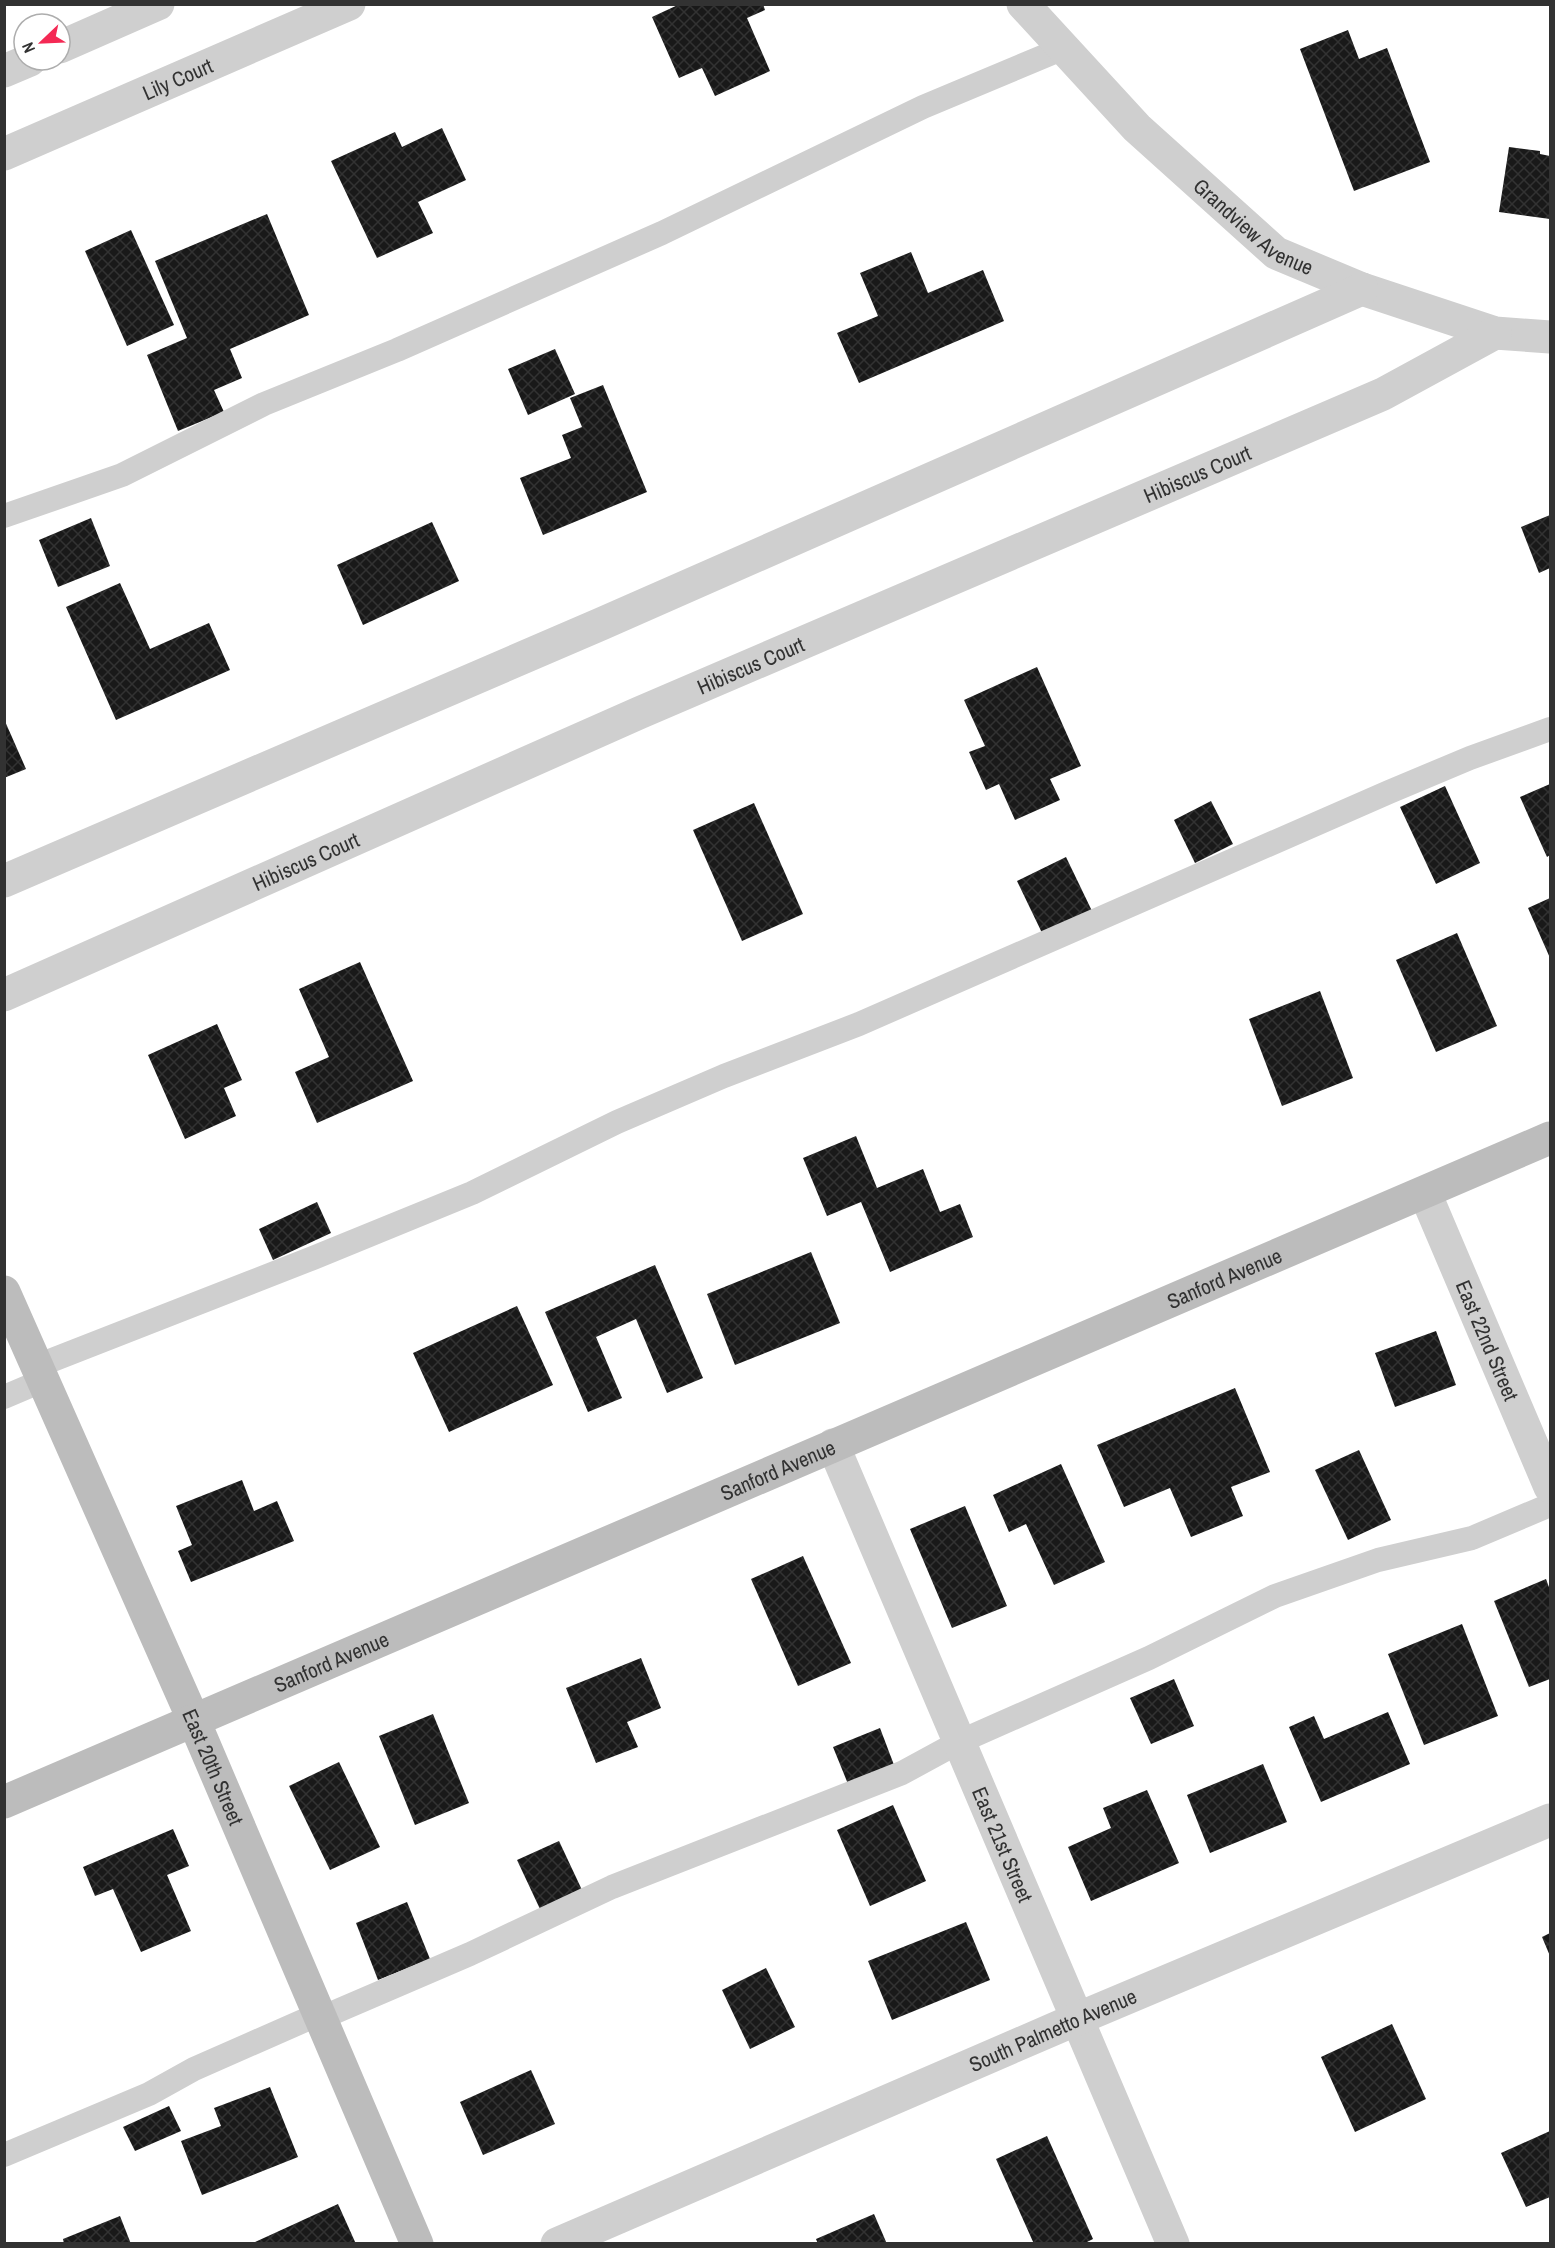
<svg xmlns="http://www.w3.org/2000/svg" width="1555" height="2248" viewBox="0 0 1555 2248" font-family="'Archivo Narrow',sans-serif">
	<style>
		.building { fill: url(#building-cross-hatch) }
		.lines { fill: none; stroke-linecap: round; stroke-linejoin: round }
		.lane { stroke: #cfcfcf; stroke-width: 24 }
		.street { stroke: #cfcfcf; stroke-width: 33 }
		.secondary { stroke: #bcbcbc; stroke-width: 33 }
		.labels { text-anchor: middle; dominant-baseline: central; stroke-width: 6; stroke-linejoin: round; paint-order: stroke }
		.street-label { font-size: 21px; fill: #323232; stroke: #fff }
	</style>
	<defs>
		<pattern id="building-cross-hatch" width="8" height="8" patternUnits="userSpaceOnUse" patternTransform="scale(1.5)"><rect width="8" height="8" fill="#191919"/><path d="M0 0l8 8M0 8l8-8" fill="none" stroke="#323232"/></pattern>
	</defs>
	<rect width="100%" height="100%" fill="#fff"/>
	<!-- building -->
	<g class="building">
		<path d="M 680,4 L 763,4 L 765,10 L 747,18 L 770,71 L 715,96 L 702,68 L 679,78 L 652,17 Z"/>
		<path d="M 1348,30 L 1359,59 L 1387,48 L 1430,162 L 1354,191 L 1300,49 Z"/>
		<path d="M 442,128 L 466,180 L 418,202 L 433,233 L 377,258 L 331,161 L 395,132 L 402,147 Z"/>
		<path d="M 1509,147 L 1540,151 L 1540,154 L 1550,156 L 1550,219 L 1499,212 Z"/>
		<path d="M 267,214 L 309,315 L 230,349 L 242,378 L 214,390 L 224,412 L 178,431 L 147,355 L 187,338 L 155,261 Z"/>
		<path d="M 131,230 L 174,325 L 127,346 L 85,251 Z"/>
		<path d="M 911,252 L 928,293 L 983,270 L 1004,321 L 859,383 L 837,333 L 878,316 L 860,273 Z"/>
		<path d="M 555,349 L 575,394 L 528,415 L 508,369 Z"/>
		<path d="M 603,385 L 647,492 L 543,535 L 520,478 L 571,458 L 562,435 L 582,427 L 570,398 Z"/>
		<path d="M 1550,515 L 1550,568 L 1539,573 L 1521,527 Z"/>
		<path d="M 91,518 L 110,566 L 58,587 L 39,540 Z"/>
		<path d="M 432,522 L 459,581 L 363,625 L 337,565 Z"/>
		<path d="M 120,583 L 150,649 L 209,623 L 230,670 L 116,720 L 66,607 Z"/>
		<path d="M 1037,667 L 1081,766 L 1050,779 L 1060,800 L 1015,820 L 999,784 L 986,790 L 969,752 L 985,746 L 964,700 Z"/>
		<path d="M 4,719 L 26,769 L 4,778 Z"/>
		<path d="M 1550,784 L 1550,855 L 1547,857 L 1520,797 Z"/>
		<path d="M 1445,786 L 1480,863 L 1436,884 L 1400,807 Z"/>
		<path d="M 1211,801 L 1233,844 L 1195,863 L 1174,820 Z"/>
		<path d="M 754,803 L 803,914 L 742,941 L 693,830 Z"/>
		<path d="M 1066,857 L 1092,911 L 1043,935 L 1017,881 Z"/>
		<path d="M 1550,898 L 1550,958 L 1528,908 Z"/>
		<path d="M 1457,933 L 1497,1026 L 1436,1052 L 1396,960 Z"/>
		<path d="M 360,962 L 413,1081 L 317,1123 L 295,1072 L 329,1057 L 299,989 Z"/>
		<path d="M 1320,991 L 1353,1078 L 1282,1106 L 1249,1019 Z"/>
		<path d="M 217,1024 L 242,1080 L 224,1088 L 236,1116 L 185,1139 L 148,1055 Z"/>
		<path d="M 856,1136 L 877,1188 L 923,1169 L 940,1212 L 960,1204 L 973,1237 L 890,1272 L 861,1202 L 827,1216 L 803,1158 Z"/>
		<path d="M 317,1202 L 331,1233 L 273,1260 L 259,1229 Z"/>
		<path d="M 811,1252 L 840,1323 L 735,1365 L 707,1294 Z"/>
		<path d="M 655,1265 L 703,1378 L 667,1393 L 636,1319 L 596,1337 L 622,1398 L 588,1412 L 545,1312 Z"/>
		<path d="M 517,1306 L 553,1385 L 449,1432 L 413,1353 Z"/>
		<path d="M 1436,1331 L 1456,1385 L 1395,1407 L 1375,1353 Z"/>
		<path d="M 1235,1388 L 1270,1472 L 1231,1487 L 1243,1516 L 1191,1537 L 1170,1488 L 1124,1507 L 1097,1445 Z"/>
		<path d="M 1359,1450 L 1391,1520 L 1348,1540 L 1315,1470 Z"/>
		<path d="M 1061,1464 L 1105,1562 L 1054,1585 L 1026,1524 L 1009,1532 L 993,1495 Z"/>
		<path d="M 242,1480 L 254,1511 L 277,1501 L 294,1541 L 191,1582 L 178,1551 L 192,1545 L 176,1506 Z"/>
		<path d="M 965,1506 L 1007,1606 L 952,1628 L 910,1529 Z"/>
		<path d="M 803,1556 L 851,1663 L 798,1686 L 751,1579 Z"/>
		<path d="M 1546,1579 L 1550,1590 L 1550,1679 L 1529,1687 L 1494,1601 Z"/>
		<path d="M 1462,1624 L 1498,1716 L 1424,1745 L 1388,1654 Z"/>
		<path d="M 641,1658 L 661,1708 L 627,1722 L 638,1747 L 596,1763 L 566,1688 Z"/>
		<path d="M 1174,1679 L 1194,1726 L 1151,1744 L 1130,1698 Z"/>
		<path d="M 1388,1712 L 1410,1764 L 1321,1802 L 1289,1727 L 1314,1716 L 1324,1739 Z"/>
		<path d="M 433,1714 L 469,1803 L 415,1825 L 379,1736 Z"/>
		<path d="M 880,1728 L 894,1765 L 848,1784 L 833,1747 Z"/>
		<path d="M 339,1762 L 380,1847 L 330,1870 L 289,1786 Z"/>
		<path d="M 1263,1764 L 1287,1822 L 1210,1853 L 1187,1795 Z"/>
		<path d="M 1147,1790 L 1179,1863 L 1091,1901 L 1068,1847 L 1111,1828 L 1103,1808 Z"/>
		<path d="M 893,1805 L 926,1881 L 870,1906 L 837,1830 Z"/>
		<path d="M 173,1829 L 189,1866 L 167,1875 L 191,1931 L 141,1952 L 113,1889 L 95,1896 L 83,1867 Z"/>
		<path d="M 559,1841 L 582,1890 L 540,1909 L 517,1860 Z"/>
		<path d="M 407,1902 L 430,1959 L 378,1980 L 356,1923 Z"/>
		<path d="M 966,1922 L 990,1980 L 892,2020 L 868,1961 Z"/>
		<path d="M 1550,1933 L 1550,1956 L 1542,1937 Z"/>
		<path d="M 766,1968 L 795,2027 L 750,2049 L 722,1990 Z"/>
		<path d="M 1392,2024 L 1426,2099 L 1355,2132 L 1321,2057 Z"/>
		<path d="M 531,2070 L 555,2124 L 483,2155 L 460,2102 Z"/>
		<path d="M 270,2087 L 298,2157 L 202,2195 L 181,2141 L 221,2126 L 214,2108 Z"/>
		<path d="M 169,2106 L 181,2131 L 135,2151 L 123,2127 Z"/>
		<path d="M 1550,2131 L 1550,2197 L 1526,2207 L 1501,2153 Z"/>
		<path d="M 1047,2136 L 1093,2239 L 1083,2244 L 1034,2244 L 996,2159 Z"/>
		<path d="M 338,2204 L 356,2244 L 251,2244 Z"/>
		<path d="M 874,2214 L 887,2244 L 818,2244 L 816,2239 Z"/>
		<path d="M 120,2216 L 131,2244 L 64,2244 L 63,2239 Z"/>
	</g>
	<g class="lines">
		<!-- lane -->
		<g class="lane">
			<path d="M 4,516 L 122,475 L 264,404 L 397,350 L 662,233 L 923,107 L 1064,48"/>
			<path d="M 37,1366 L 313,1258 L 472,1193 L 617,1122 L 724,1076 L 859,1024 L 1389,792 L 1470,758 L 1550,729"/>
			<path d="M 4,1397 L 44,1380"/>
			<path d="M 321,2018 L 470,1954 L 612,1887 L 902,1773 L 959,1742 L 1149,1658 L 1275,1596 L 1378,1560 L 1472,1538 L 1550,1505"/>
			<path d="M 4,2155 L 149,2094 L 194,2069 L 319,2014"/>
		</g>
		<!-- street -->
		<g class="street">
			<path id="s1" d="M 1023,4 L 1137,128 L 1276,253 L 1362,289 L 1495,333 L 1550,337"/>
			<path d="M 60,47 L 158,4"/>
			<path d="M 4,71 L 30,60"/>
			<path id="s2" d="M 4,154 L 349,4"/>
			<path d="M 4,881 L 601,624 L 1362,289"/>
			<path id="s3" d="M 4,995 L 639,713 L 1383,394 L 1495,333"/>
			<path id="s4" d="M 1425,1193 L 1550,1487"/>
			<path id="s5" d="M 833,1445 L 1173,2244"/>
			<path id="s6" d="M 557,2244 L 1077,2019 L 1550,1820"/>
		</g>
		<!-- secondary -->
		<g class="secondary">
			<path id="s7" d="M 4,1292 L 194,1721 L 417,2244"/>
			<path id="s8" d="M 4,1802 L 1550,1138"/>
		</g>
	</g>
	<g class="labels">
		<!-- street labels -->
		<g class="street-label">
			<text stroke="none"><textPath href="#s2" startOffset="189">Lily Court</textPath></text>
			<text stroke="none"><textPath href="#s1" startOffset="322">Grandview Avenue</textPath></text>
			<text stroke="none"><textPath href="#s3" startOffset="1302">Hibiscus Court</textPath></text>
			<text stroke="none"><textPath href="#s3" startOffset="816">Hibiscus Court</textPath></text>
			<text stroke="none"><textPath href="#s3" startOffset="330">Hibiscus Court</textPath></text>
			<text stroke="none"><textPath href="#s8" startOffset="1328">Sanford Avenue</textPath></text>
			<text stroke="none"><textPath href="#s4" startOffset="160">East 22nd Street</textPath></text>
			<text stroke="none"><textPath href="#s8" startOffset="842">Sanford Avenue</textPath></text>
			<text stroke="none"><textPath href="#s8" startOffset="356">Sanford Avenue</textPath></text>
			<text stroke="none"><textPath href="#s7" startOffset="519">East 20th Street</textPath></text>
			<text stroke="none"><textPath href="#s5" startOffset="434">East 21st Street</textPath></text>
			<text stroke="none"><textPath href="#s6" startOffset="540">South Palmetto Avenue</textPath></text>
		</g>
	</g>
	<!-- border -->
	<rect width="1555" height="2248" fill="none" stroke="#323232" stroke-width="12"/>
	<!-- north arrow -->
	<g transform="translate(42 42) rotate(247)"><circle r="28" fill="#ffffff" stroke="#adadad" stroke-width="1.5"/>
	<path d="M0-4.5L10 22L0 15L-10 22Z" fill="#f42954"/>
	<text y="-9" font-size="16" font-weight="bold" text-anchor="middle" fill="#323232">N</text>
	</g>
</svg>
